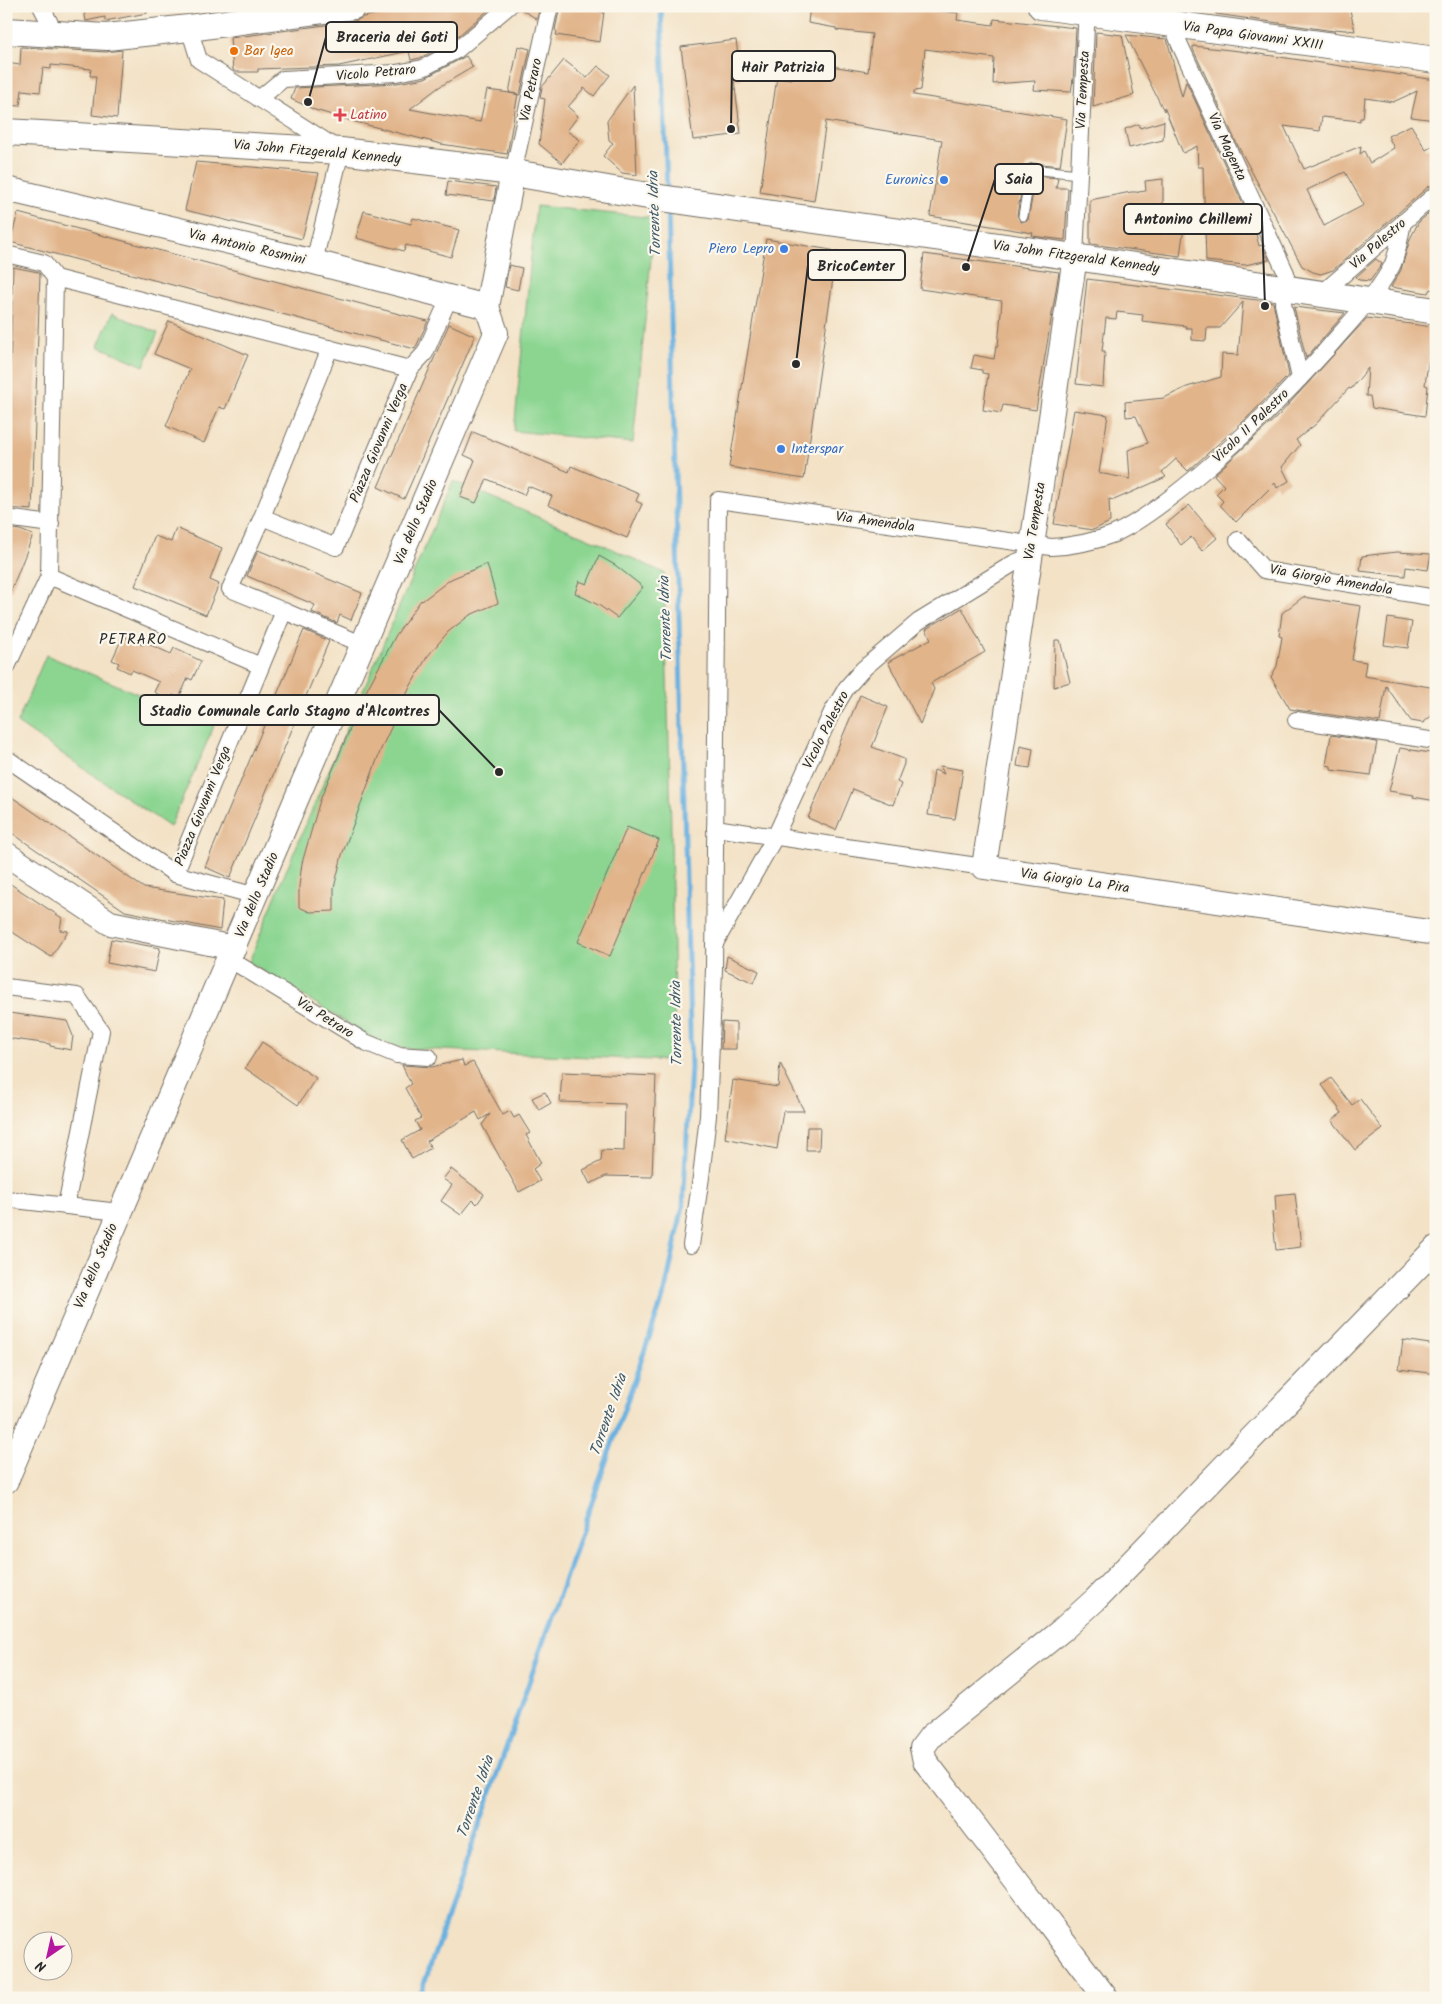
<svg xmlns="http://www.w3.org/2000/svg" width="1442" height="2004" viewBox="0 0 1442 2004" font-family="Kalam,sans-serif">
	<style>
		.green { fill: #8bd591; stroke: #5b805e }
		.lines { fill: none; stroke-linecap: round; stroke-linejoin: round }
		.stream { stroke: #6ab1e0; stroke-width: 5 }
		.building { fill: #e1b48a; fill-rule: evenodd }
		.lane-casing { stroke: #716b61; stroke-width: 11 }
		.street-casing { stroke: #716b61; stroke-width: 18 }
		.secondary-casing { stroke: #716b61; stroke-width: 26 }
		.primary-casing { stroke: #716b61; stroke-width: 28 }
		.lane { stroke: #fff; stroke-width: 9 }
		.street { stroke: #fff; stroke-width: 16 }
		.secondary { stroke: #fff; stroke-width: 24 }
		.primary { stroke: #fff; stroke-width: 26 }
		.food-dot { fill: #e8710a; stroke: #fbf7ec; stroke-width: 2 }
		.health-dot { fill: #e0444e; stroke: #fbf7ec; stroke-width: 2 }
		.shop-dot { fill: #3f7fe0; stroke: #fbf7ec; stroke-width: 2 }
		.labels { text-anchor: middle; dominant-baseline: central; stroke-width: 4.5; stroke-linejoin: round; paint-order: stroke }
		.street-label { font-size: 14px; fill: #2b2b2b; stroke: #fbf7ec }
		.food-label { font-size: 14px; fill: #c56008; stroke: #fbf7ec; text-anchor: start }
		.health-label { font-size: 14px; fill: #be3a42; stroke: #fbf7ec; text-anchor: start }
		.shop-label { font-size: 14px; fill: #366cbe; stroke: #fbf7ec; text-anchor: end }
		.water-label { font-size: 15px; font-style: italic; fill: #415a6a; stroke: #fbf7ec }
		.neighbourhood-label { font-size: 15px; letter-spacing: 1px; fill: #2b2b2b; stroke: #fbf7ec }
		.leader { fill: none; stroke: #2b2b2b; stroke-width: 2 }
		.callout-dot { fill: #2b2b2b; stroke: #fbf7ec; stroke-width: 2 }
		.callout { fill: #fbf7ec; stroke: #2b2b2b; stroke-width: 2 }
		.callout-label { font-size: 15px; text-anchor: middle; font-weight: bold; fill: #2b2b2b }
	</style>
	<rect width="100%" height="100%" fill="#fbf7ec"/>
	<filter id="ink" filterUnits="userSpaceOnUse"><feTurbulence type="fractalNoise" baseFrequency=".02" numOctaves="2"/><feDisplacementMap in="SourceGraphic" scale="10" xChannelSelector="R" yChannelSelector="G"/><feConvolveMatrix kernelMatrix="1 2 1 2 8 2 1 2 1" color-interpolation-filters="sRGB"/></filter>
	<filter id="wash" filterUnits="userSpaceOnUse"><feTurbulence type="fractalNoise" baseFrequency=".0096" numOctaves="4" result="noise"/><feDisplacementMap in="SourceGraphic" scale="20" xChannelSelector="R" yChannelSelector="G"/><feGaussianBlur stdDeviation="1.12" result="paint"/><feColorMatrix in="noise" values="0 0 0 0 0 0 0 0 0 0 0 0 0 0 0 0 0 1.4 0 .05"/><feComposite in="paint" operator="in"/></filter>
	<g filter="url(#wash)">
		<rect width="100%" height="100%" fill="#f3e2c6"/>
		<!-- green -->
		<g class="green">
			<path d="M 536,206 L 655,218 L 633,443 L 514,431 Z"/>
			<path d="M 112,313 L 158,333 L 144,366 L 98,346 Z"/>
			<path d="M 453,481 L 604,545 L 664,573 L 670,778 L 675,1061 L 400,1048 L 370,1037 L 249,962 L 282,880 Z"/>
			<path d="M 46,655 L 214,726 L 170,827 L 17,723 Z"/>
		</g>
		<g class="lines">
			<!-- stream -->
			<g class="stream">
				<path d="M 661,6 L 667,191"/>
				<path d="M 419,1998 L 665,1292 L 683,1206 L 691,1067 L 668,207"/>
			</g>
		</g>
		<g id="blocks">
			<!-- building -->
			<g class="building">
				<path d="M 83,6 L 147,6 L 147,13 L 105,21 L 105,17 L 86,21 Z"/>
				<path d="M 414,6 L 493,6 L 451,42 L 420,58 L 411,60 L 409,51 L 339,66 L 258,69 L 258,72 L 236,72 L 233,70 L 230,38 L 355,21 L 363,17 Z"/>
				<path d="M 519,6 L 540,6 L 537,19 L 519,8 Z"/>
				<path d="M 560,6 L 598,6 L 597,11 L 604,12 L 600,42 L 556,35 L 557,32 L 555,30 Z"/>
				<path d="M 810,6 L 894,6 L 958,13 L 957,20 L 993,25 L 994,19 L 1076,28 L 1073,83 L 1073,80 L 1071,92 L 1034,90 L 1035,81 L 993,84 L 994,58 L 925,49 L 921,90 L 914,91 L 914,95 L 1067,119 L 1060,166 L 1032,163 L 1026,166 L 1017,215 L 1021,222 L 1028,220 L 1036,176 L 1058,178 L 1056,188 L 1068,188 L 1065,240 L 1032,236 L 1033,233 L 930,216 L 942,140 L 826,121 L 814,201 L 760,192 L 777,77 L 791,79 L 794,60 L 868,72 L 872,34 L 836,30 L 836,28 L 808,23 Z"/>
				<path d="M 1216,6 L 1349,6 L 1355,31 L 1335,29 L 1334,31 L 1216,14 Z"/>
				<path d="M 1096,32 L 1122,35 L 1134,95 L 1093,107 Z"/>
				<path d="M 1126,35 L 1167,39 L 1182,97 L 1186,81 L 1255,230 L 1259,246 L 1262,245 L 1269,260 L 1245,265 L 1206,261 L 1203,167 L 1198,167 L 1197,146 L 1183,153 L 1164,107 L 1164,111 Z"/>
				<path d="M 736,40 L 741,79 L 734,80 L 741,134 L 693,140 L 681,47 Z"/>
				<path d="M 518,46 L 530,49 L 520,95 L 509,93 Z"/>
				<path d="M 1193,46 L 1239,51 L 1436,80 L 1436,120 L 1411,117 L 1417,91 L 1393,102 L 1365,98 L 1363,118 L 1360,118 L 1360,121 L 1322,117 L 1320,131 L 1284,126 L 1304,169 L 1361,146 L 1360,154 L 1364,151 L 1370,163 L 1394,148 L 1388,136 L 1411,125 L 1426,150 L 1436,144 L 1436,184 L 1429,186 L 1333,270 L 1321,274 L 1313,272 L 1302,266 L 1237,144 L 1193,49 ZM 1345,172 L 1364,205 L 1324,226 L 1307,190 Z"/>
				<path d="M 21,47 L 106,52 L 122,50 L 117,118 L 92,115 L 96,76 L 90,76 L 91,69 L 51,65 L 51,69 L 43,68 L 40,92 L 22,90 L 20,106 L 6,105 L 6,63 L 20,65 Z"/>
				<path d="M 466,56 L 473,67 L 439,87 L 410,109 L 480,122 L 487,90 L 518,94 L 507,154 L 441,144 L 356,122 L 315,110 L 291,99 L 295,88 L 397,83 L 425,78 Z"/>
				<path d="M 564,60 L 587,78 L 598,66 L 610,75 L 594,96 L 584,88 L 568,107 L 578,116 L 567,131 L 580,140 L 562,163 L 539,144 L 545,99 L 540,98 L 542,87 Z"/>
				<path d="M 633,85 L 637,175 L 622,173 L 603,156 L 613,143 L 609,140 L 607,121 Z"/>
				<path d="M 1164,121 L 1163,140 L 1129,148 L 1125,129 L 1139,124 L 1140,128 Z"/>
				<path d="M 196,162 L 319,173 L 302,239 L 185,210 Z"/>
				<path d="M 1163,179 L 1163,222 L 1184,227 L 1180,256 L 1090,244 L 1090,200 L 1131,192 L 1137,192 L 1138,193 L 1138,192 L 1146,191 L 1145,181 Z"/>
				<path d="M 448,181 L 496,187 L 494,201 L 446,195 Z"/>
				<path d="M 1436,207 L 1436,291 L 1430,289 L 1428,293 L 1391,287 L 1401,270 L 1410,239 L 1418,223 Z"/>
				<path d="M 364,211 L 411,224 L 413,218 L 459,230 L 451,257 L 406,245 L 404,251 L 356,238 Z"/>
				<path d="M 18,213 L 403,315 L 428,321 L 415,349 L 388,342 L 10,242 Z"/>
				<path d="M 766,239 L 837,251 L 804,479 L 729,467 Z"/>
				<path d="M 924,254 L 1059,272 L 1036,410 L 1003,405 L 1001,413 L 983,410 L 988,374 L 982,373 L 982,370 L 971,368 L 974,355 L 994,359 L 996,346 L 998,346 L 1002,301 L 920,289 Z"/>
				<path d="M 1376,259 L 1382,264 L 1370,281 L 1359,280 L 1356,277 Z"/>
				<path d="M 509,265 L 522,268 L 518,290 L 505,287 Z"/>
				<path d="M 13,267 L 38,272 L 40,274 L 32,510 L 6,508 Z"/>
				<path d="M 1087,279 L 1273,302 L 1289,375 L 1245,420 L 1188,471 L 1176,459 L 1162,472 L 1166,477 L 1114,500 L 1109,499 L 1110,522 L 1093,530 L 1054,524 L 1074,410 L 1108,415 L 1099,473 L 1130,479 L 1128,450 L 1148,443 L 1136,416 L 1126,417 L 1125,402 L 1164,398 L 1187,387 L 1221,377 L 1222,354 L 1238,355 L 1243,302 L 1220,328 L 1207,328 L 1206,341 L 1192,340 L 1192,328 L 1186,328 L 1186,326 L 1142,321 L 1143,315 L 1117,312 L 1116,319 L 1106,318 L 1102,351 L 1105,351 L 1103,387 L 1076,384 Z"/>
				<path d="M 1294,307 L 1345,313 L 1306,358 Z"/>
				<path d="M 1367,318 L 1433,327 L 1425,385 L 1428,386 L 1425,416 L 1372,408 L 1370,396 L 1366,396 L 1368,368 L 1351,389 L 1349,388 L 1316,424 L 1296,440 L 1300,445 L 1282,467 L 1289,481 L 1277,488 L 1275,483 L 1236,522 L 1220,505 L 1223,501 L 1216,494 L 1224,486 L 1214,475 L 1279,415 Z"/>
				<path d="M 169,321 L 248,355 L 225,409 L 219,407 L 204,443 L 166,426 L 190,369 L 154,354 Z"/>
				<path d="M 449,324 L 475,336 L 404,499 L 378,487 Z"/>
				<path d="M 473,432 L 569,472 L 571,466 L 639,494 L 636,501 L 642,504 L 627,538 L 548,505 L 552,496 L 528,486 L 524,495 L 487,479 L 476,503 L 460,497 L 475,460 L 464,455 Z"/>
				<path d="M 1189,505 L 1217,538 L 1202,551 L 1191,537 L 1181,545 L 1166,524 Z"/>
				<path d="M 6,528 L 20,530 L 33,535 L 7,601 Z"/>
				<path d="M 176,528 L 222,548 L 210,580 L 219,584 L 206,615 L 135,586 L 155,536 L 171,542 Z"/>
				<path d="M 258,550 L 362,593 L 351,620 L 340,615 L 337,623 L 312,612 L 315,605 L 247,576 Z"/>
				<path d="M 1397,552 L 1431,554 L 1428,570 L 1406,567 L 1405,576 L 1360,571 L 1362,556 Z"/>
				<path d="M 599,556 L 615,565 L 643,587 L 617,618 L 600,606 L 575,593 L 579,581 L 587,584 Z"/>
				<path d="M 487,564 L 498,603 L 470,615 L 448,632 L 427,657 L 410,687 L 381,749 L 342,855 L 334,888 L 334,911 L 310,912 L 299,907 L 299,886 L 302,863 L 320,800 L 364,695 L 396,635 L 421,600 L 422,601 L 451,579 Z"/>
				<path d="M 1303,597 L 1361,606 L 1352,660 L 1366,662 L 1364,676 L 1436,688 L 1436,712 L 1423,723 L 1411,721 L 1386,686 L 1380,722 L 1290,709 L 1271,677 L 1277,666 L 1282,637 L 1279,636 L 1282,613 Z"/>
				<path d="M 962,608 L 985,652 L 931,683 L 934,689 L 920,724 L 888,662 L 931,639 L 926,629 Z"/>
				<path d="M 1388,618 L 1412,622 L 1408,648 L 1384,645 Z"/>
				<path d="M 304,630 L 329,641 L 230,878 L 205,867 Z"/>
				<path d="M 123,636 L 143,645 L 144,642 L 171,654 L 174,648 L 201,661 L 192,680 L 188,678 L 179,698 L 173,695 L 170,700 L 154,692 L 159,682 L 132,670 L 130,673 L 117,667 L 119,663 L 112,660 Z"/>
				<path d="M 1055,640 L 1060,640 L 1070,682 L 1054,687 Z"/>
				<path d="M 860,695 L 888,707 L 872,747 L 904,759 L 904,764 L 897,782 L 901,784 L 893,805 L 853,789 L 836,830 L 808,818 Z"/>
				<path d="M 1331,735 L 1377,742 L 1371,775 L 1331,770 L 1331,766 L 1326,765 Z"/>
				<path d="M 1020,746 L 1033,749 L 1030,768 L 1017,766 Z"/>
				<path d="M 1400,748 L 1436,754 L 1436,801 L 1413,797 L 1414,795 L 1389,791 Z"/>
				<path d="M 940,766 L 963,770 L 955,819 L 928,815 L 934,770 L 944,774 Z"/>
				<path d="M 6,793 L 144,888 L 223,900 L 220,930 L 125,911 L 6,829 Z"/>
				<path d="M 627,827 L 659,840 L 610,956 L 578,942 Z"/>
				<path d="M 6,881 L 62,918 L 60,930 L 68,931 L 51,957 L 6,928 Z"/>
				<path d="M 111,939 L 160,948 L 155,972 L 107,963 Z"/>
				<path d="M 727,956 L 759,971 L 754,983 L 725,970 Z"/>
				<path d="M 9,1013 L 67,1021 L 73,1036 L 71,1050 L 50,1046 L 50,1044 L 6,1038 Z"/>
				<path d="M 722,1022 L 736,1023 L 736,1049 L 721,1049 Z"/>
				<path d="M 262,1042 L 316,1078 L 298,1105 L 245,1068 Z"/>
				<path d="M 462,1060 L 464,1066 L 473,1062 L 503,1115 L 510,1111 L 514,1118 L 519,1115 L 530,1133 L 526,1135 L 541,1163 L 533,1169 L 540,1181 L 519,1192 L 482,1125 L 490,1114 L 480,1120 L 476,1112 L 427,1141 L 431,1148 L 412,1159 L 402,1140 L 420,1130 L 415,1121 L 421,1118 L 405,1088 L 411,1084 L 402,1065 L 432,1067 Z"/>
				<path d="M 780,1063 L 804,1111 L 783,1111 L 777,1149 L 725,1138 L 733,1080 L 778,1087 Z"/>
				<path d="M 562,1072 L 656,1076 L 652,1177 L 606,1176 L 590,1184 L 583,1170 L 601,1161 L 602,1150 L 624,1151 L 625,1104 L 560,1102 Z"/>
				<path d="M 1331,1078 L 1352,1105 L 1360,1099 L 1383,1129 L 1355,1150 L 1332,1120 L 1342,1113 L 1322,1085 Z"/>
				<path d="M 545,1092 L 551,1103 L 539,1110 L 532,1098 Z"/>
				<path d="M 807,1127 L 820,1127 L 819,1150 L 806,1150 Z"/>
				<path d="M 451,1169 L 484,1194 L 477,1204 L 473,1200 L 461,1215 L 441,1201 L 452,1185 L 443,1179 Z"/>
				<path d="M 1295,1193 L 1301,1247 L 1276,1250 L 1272,1212 L 1276,1211 L 1275,1195 Z"/>
				<path d="M 1403,1340 L 1436,1345 L 1436,1374 L 1399,1369 Z"/>
			</g>
		</g>
	</g>
	<g filter="url(#ink)">
		<use href="#blocks" fill-opacity="0" stroke="#716b61" stroke-width="1"/>
		<g class="lines">
			<defs>
				<path id="lane" d="M 1023,216 L 1031,169 L 1079,174"/>
				<g id="street">
					<path d="M 41,6 L 56,35"/>
					<path d="M 1165,6 L 1180,45 L 1286,273 L 1283,304 L 1300,378"/>
					<path d="M 189,28 L 199,60 L 341,151 L 314,262"/>
					<path d="M 259,99 L 283,79 L 396,73 L 423,68 L 457,50 L 509,6"/>
					<path d="M 513,173 L 550,6"/>
					<path d="M 6,254 L 44,263 L 55,278"/>
					<path d="M 1075,257 L 1087,6"/>
					<path d="M 1321,294 L 1436,194"/>
					<path d="M 262,517 L 330,348"/>
					<path d="M 6,518 L 51,524"/>
					<path d="M 1238,540 L 1264,570 L 1436,598"/>
					<path d="M 49,576 L 261,666"/>
					<path d="M 284,611 L 364,645"/>
					<path d="M 6,669 L 49,576 L 55,278 L 410,369"/>
					<path d="M 1296,720 L 1436,741"/>
					<path d="M 6,758 L 175,874 L 284,611 L 230,589 L 262,517 L 336,547 L 410,369 L 425,353 L 449,298"/>
					<path d="M 715,828 L 984,867"/>
					<path d="M 175,874 L 256,896"/>
					<path d="M 714,945 L 775,837 L 832,712 L 847,687 L 863,669 L 918,622 L 1014,563 L 1029,557"/>
					<path d="M 229,959 L 365,1042 L 397,1055 L 429,1057"/>
					<path d="M 6,987 L 77,996 L 101,1031 L 66,1206"/>
					<path d="M 6,1199 L 119,1212"/>
					<path d="M 691,1245 L 701,1177 L 708,1116 L 714,969 L 718,500 L 1051,547 C 1073,546 1093,542 1114,534 C 1134,525 1153,511 1171,497 C 1228,454 1279,402 1327,349 C 1350,322 1375,297 1392,266 C 1398,253 1400,236 1403,222"/>
				</g>
				<g id="secondary">
					<path d="M 6,189 L 314,262 L 487,307"/>
					<path d="M 1075,257 L 984,867 L 1436,933"/>
					<path d="M 487,307 L 513,173"/>
					<path d="M 6,854 L 110,923 L 234,948"/>
					<path d="M 6,1481 C 167,1097 333,716 496,333 L 487,307"/>
					<path d="M 1106,1998 L 925,1761 L 922,1748 L 931,1736 L 1062,1630 L 1095,1600 L 1436,1248"/>
				</g>
				<g id="primary">
					<path d="M 1041,6 L 1436,60"/>
					<path d="M 6,31 L 107,37 L 189,28 L 353,6"/>
					<path d="M 6,132 L 341,151 L 496,170 L 654,197 L 1075,257 L 1436,311"/>
				</g>
			</defs>
			<!-- lane casing -->
			<use href="#lane" class="lane-casing"/>
			<!-- street casing -->
			<use href="#street" class="street-casing"/>
			<!-- secondary casing -->
			<use href="#secondary" class="secondary-casing"/>
			<!-- primary casing -->
			<use href="#primary" class="primary-casing"/>
			<!-- lane -->
			<use href="#lane" class="lane"/>
			<!-- street -->
			<use href="#street" class="street"/>
			<!-- secondary -->
			<use href="#secondary" class="secondary"/>
			<!-- primary -->
			<use href="#primary" class="primary"/>
		</g>
	</g>
	<!-- markers -->
	<circle class="food-dot" cx="234" cy="51" r="5"/>
	<path class="health-dot" d="M337.5 107.5h5v5h5v5h-5v5h-5v-5h-5v-5h5z"/>
	<g class="shop-dot">
		<circle cx="944" cy="180" r="5"/>
		<circle cx="784" cy="249" r="5"/>
		<circle cx="781" cy="449" r="5"/>
	</g>
	<g class="labels">
		<!-- street labels -->
		<g class="street-label">
			<text transform="translate(1253 36) rotate(8)">Via Papa Giovanni XXIII</text>
			<text transform="translate(376 73) rotate(-5)">Vicolo Petraro</text>
			<text transform="translate(531 90) rotate(-78)">Via Petraro</text>
			<text transform="translate(1083 90) rotate(-87)">Via Tempesta</text>
			<text transform="translate(1227 147) rotate(65)">Via Magenta</text>
			<text transform="translate(317 152) rotate(5)">Via John Fitzgerald Kennedy</text>
			<text transform="translate(1378 244) rotate(-41)">Via Palestro</text>
			<text transform="translate(247 247) rotate(13)">Via Antonio Rosmini</text>
			<text transform="translate(1076 257) rotate(8)">Via John Fitzgerald Kennedy</text>
			<text transform="translate(1251 426) rotate(-44)">Vicolo II Palestro</text>
			<text transform="translate(379 443) rotate(-67)">Piazza Giovanni Verga</text>
			<text transform="translate(1035 521) rotate(-81)">Via Tempesta</text>
			<text transform="translate(416 522) rotate(-67)">Via dello Stadio</text>
			<text transform="translate(875 522) rotate(8)">Via Amendola</text>
			<text transform="translate(1331 580) rotate(10)">Via Giorgio Amendola</text>
			<text transform="translate(826 730) rotate(-63)">Vicolo Palestro</text>
			<text transform="translate(203 806) rotate(-68)">Piazza Giovanni Verga</text>
			<text transform="translate(1075 881) rotate(8)">Via Giorgio La Pira</text>
			<text transform="translate(257 895) rotate(-67)">Via dello Stadio</text>
			<text transform="translate(325 1018) rotate(32)">Via Petraro</text>
			<text transform="translate(96 1266) rotate(-67)">Via dello Stadio</text>
		</g>
		<!-- food labels -->
		<g class="food-label">
			<text x="244" y="51">Bar Igea</text>
		</g>
		<!-- health labels -->
		<g class="health-label">
			<text x="350" y="115">Latino</text>
		</g>
		<!-- shop labels -->
		<g class="shop-label">
			<text x="934" y="180">Euronics</text>
			<text x="774" y="249">Piero Lepro</text>
			<text x="791" y="449" text-anchor="start">Interspar</text>
		</g>
		<!-- water labels -->
		<g class="water-label">
			<text transform="translate(655 214) rotate(-92)">Torrente Idria</text>
			<text transform="translate(666 619) rotate(-92)">Torrente Idria</text>
			<text transform="translate(677 1024) rotate(-91)">Torrente Idria</text>
			<text transform="translate(609 1415) rotate(-71)">Torrente Idria</text>
			<text transform="translate(476 1797) rotate(-71)">Torrente Idria</text>
		</g>
		<!-- neighbourhood labels -->
		<g class="neighbourhood-label">
			<text x="133" y="640">PETRARO</text>
		</g>
	</g>
	<!-- callouts -->
	<path class="leader" d="M308 102L326 37M731 129L732 66M966 267L995 179M1265 306L1262 219M796 364L808 265M499 772L439 710"/>
	<g class="callout-dot">
		<circle cx="308" cy="102" r="5"/>
		<circle cx="731" cy="129" r="5"/>
		<circle cx="966" cy="267" r="5"/>
		<circle cx="1265" cy="306" r="5"/>
		<circle cx="796" cy="364" r="5"/>
		<circle cx="499" cy="772" r="5"/>
	</g>
	<g class="callout">
		<rect x="326" y="22" width="131" height="30" rx="5"/>
		<rect x="732" y="51" width="103" height="30" rx="5"/>
		<rect x="995" y="164" width="48" height="30" rx="5"/>
		<rect x="1124" y="204" width="138" height="30" rx="5"/>
		<rect x="808" y="250" width="97" height="30" rx="5"/>
		<rect x="140" y="695" width="299" height="30" rx="5"/>
	</g>
	<g class="callout-label">
		<text x="392" y="42">Braceria dei Goti</text>
		<text x="783" y="72">Hair Patrizia</text>
		<text x="1019" y="184">Saia</text>
		<text x="1193" y="224">Antonino Chillemi</text>
		<text x="856" y="271">BricoCenter</text>
		<text x="290" y="716">Stadio Comunale Carlo Stagno d'Alcontres</text>
	</g>
	<!-- margin -->
	<rect width="1442" height="2004" fill="none" stroke="#fbf7ec" stroke-width="25"/>
	<!-- north arrow -->
	<g transform="translate(48 1956) rotate(214)"><circle r="24" fill="#fbf7ec" stroke="#a8a59f"/>
	<path d="M0-4L9 19L0 12L-9 19Z" fill="#b5179e"/>
	<text y="-8" font-size="14" font-weight="bold" text-anchor="middle" fill="#2b2b2b">N</text>
	</g>
</svg>
